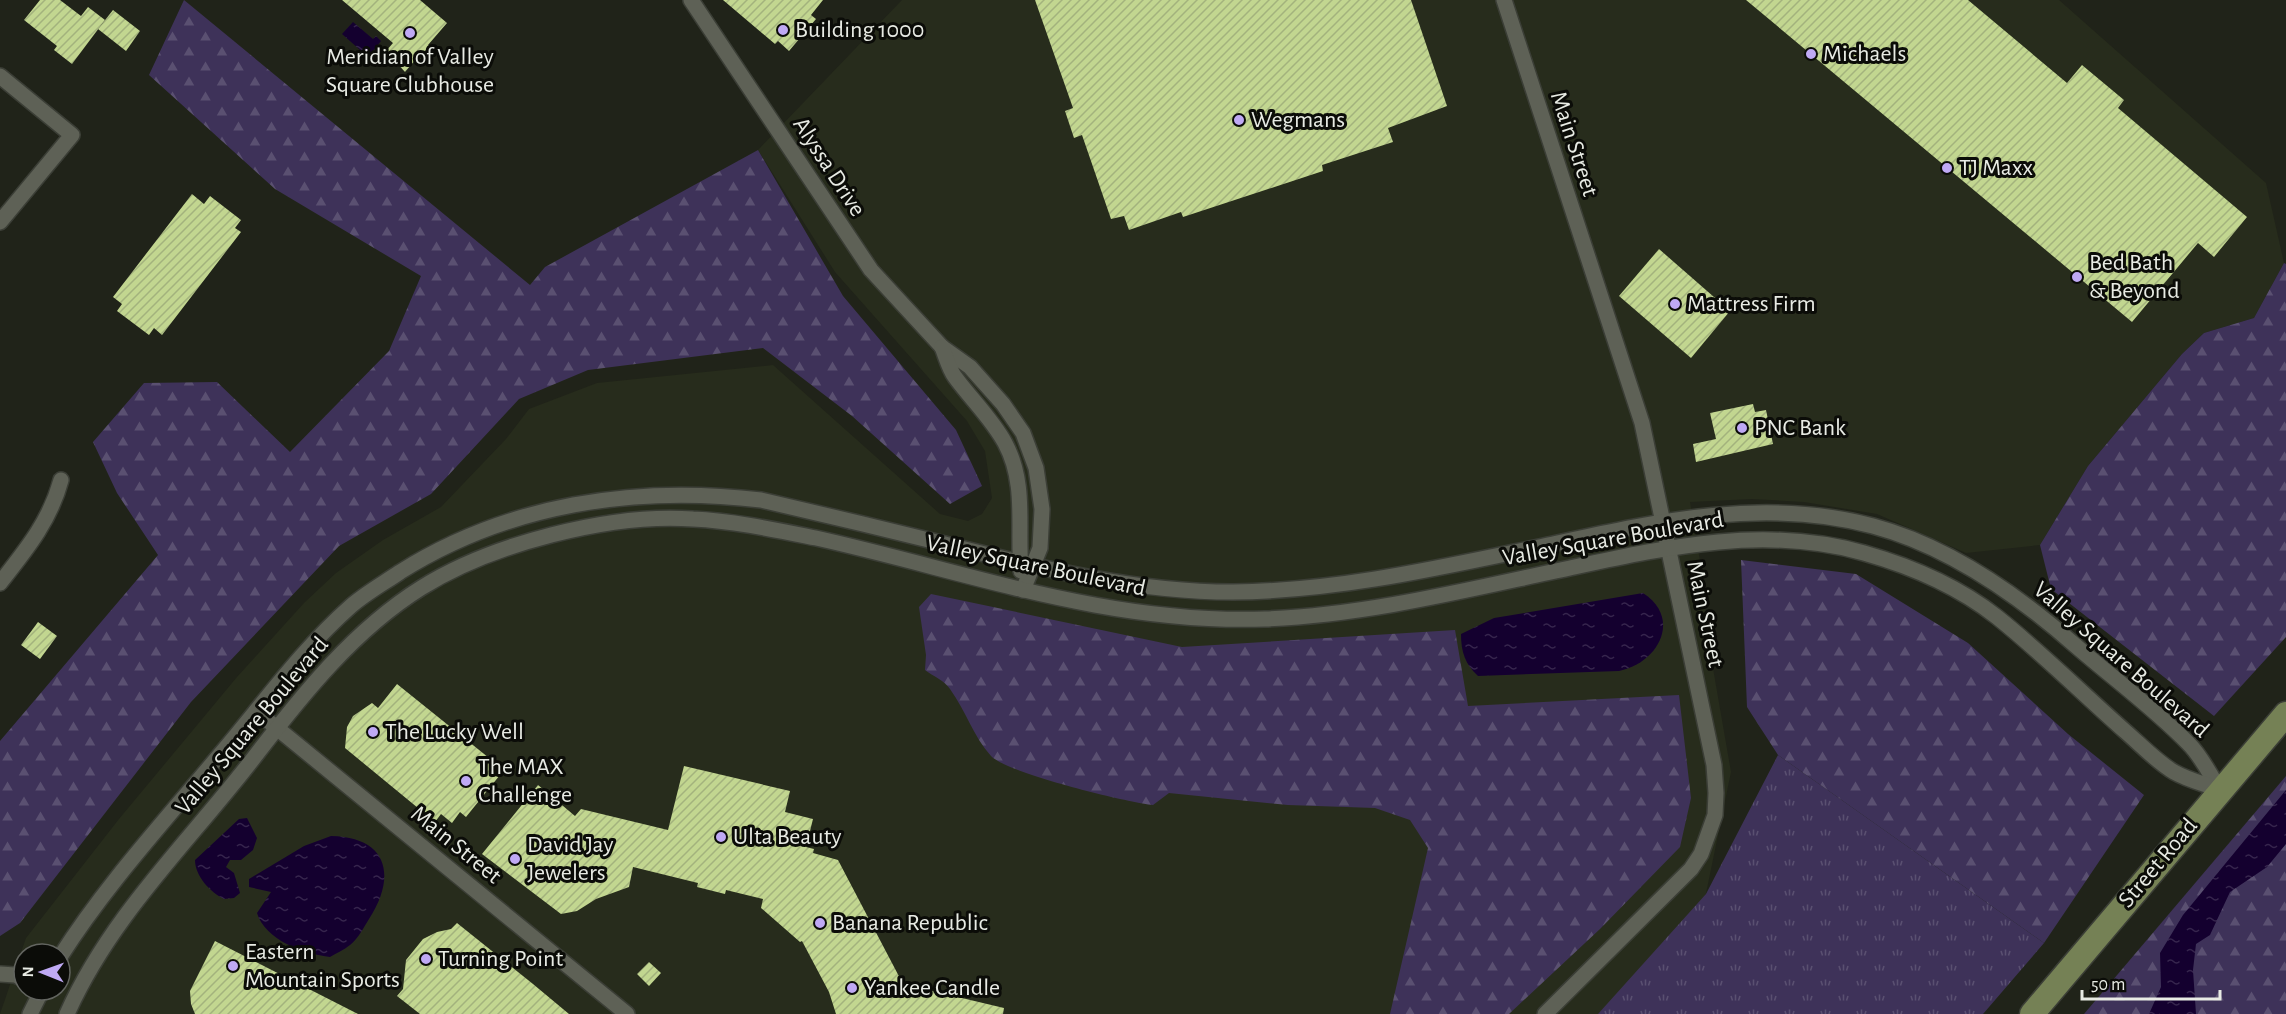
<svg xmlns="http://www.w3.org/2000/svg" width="2286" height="1014" viewBox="0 0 2286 1014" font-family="'Alegreya Sans',sans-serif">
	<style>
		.built { fill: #272c1c; fill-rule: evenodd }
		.grass { fill: url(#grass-tufts) }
		.forest { fill: url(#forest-firs) }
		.water { fill: url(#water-ripples) }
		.building { fill: url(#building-hatch) }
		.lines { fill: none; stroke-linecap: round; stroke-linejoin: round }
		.street-casing { stroke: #3b3e36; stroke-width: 18 }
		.primary-casing { stroke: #3b3e36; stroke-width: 27 }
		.street { stroke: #5e6156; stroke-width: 15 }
		.primary { stroke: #758155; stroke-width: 24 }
		.poi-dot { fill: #bfa9f4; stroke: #0b0c08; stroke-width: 2 }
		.labels { text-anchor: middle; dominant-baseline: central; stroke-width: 6; stroke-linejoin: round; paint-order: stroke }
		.poi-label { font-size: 24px; fill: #e8ebe4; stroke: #0b0c08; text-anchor: start }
		.street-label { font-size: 24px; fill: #e8ebe4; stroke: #0b0c08 }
	</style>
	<defs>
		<pattern id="grass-tufts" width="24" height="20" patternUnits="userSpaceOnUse" patternTransform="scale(1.5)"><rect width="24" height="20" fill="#3e3259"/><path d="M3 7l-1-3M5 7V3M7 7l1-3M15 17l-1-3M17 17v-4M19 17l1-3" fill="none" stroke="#5a5071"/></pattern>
		<pattern id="forest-firs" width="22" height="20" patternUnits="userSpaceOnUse" patternTransform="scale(1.5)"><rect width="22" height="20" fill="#3e3259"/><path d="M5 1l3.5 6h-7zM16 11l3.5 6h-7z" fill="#5a5071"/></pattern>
		<pattern id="water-ripples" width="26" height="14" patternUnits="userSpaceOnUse" patternTransform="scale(1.5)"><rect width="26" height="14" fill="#14002f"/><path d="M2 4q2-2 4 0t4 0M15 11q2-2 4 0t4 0" fill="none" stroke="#36254d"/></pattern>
		<pattern id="building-hatch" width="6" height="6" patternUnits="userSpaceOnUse" patternTransform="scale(1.5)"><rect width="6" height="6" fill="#c2d690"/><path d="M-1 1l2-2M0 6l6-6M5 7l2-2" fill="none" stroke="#a3b27d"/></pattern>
	</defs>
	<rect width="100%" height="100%" fill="#202319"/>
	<!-- built -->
	<path class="built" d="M 902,0 L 2059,0 L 2266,183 L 2284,263 L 2254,318 L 2204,333 L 2182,354 L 2088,466 L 2040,545 L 1966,553 L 1877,514 L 1804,502 L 1752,499 L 1690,502 L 1700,561 L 1710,651 L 1731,772 L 1703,908 L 1598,1014 L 0,1014 L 26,938 L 119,819 L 237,677 L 304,603 L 336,573 L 383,540 L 441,507 L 506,439 L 529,409 L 597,383 L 773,365 L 940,514 L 968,521 L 982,514 L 992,498 L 985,451 L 967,421 L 835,272 L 758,150 ZM 24,954 L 60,954 L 60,990 L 24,990 Z"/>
	<!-- grass -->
	<path class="grass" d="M 1778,755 L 2044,943 L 1983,1014 L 1598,1014 L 1706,894 Z"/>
	<!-- forest -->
	<g class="forest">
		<path d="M 184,0 L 530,285 L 545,267 L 758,150 L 843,296 L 956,430 L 982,486 L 950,504 L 852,416 L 763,348 L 588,370 L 519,399 L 431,494 L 339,546 L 191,702 L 20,923 L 0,936 L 0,741 L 158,555 L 117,493 L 93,442 L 144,383 L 217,382 L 290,452 L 389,351 L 421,276 L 275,189 L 149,75 Z"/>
		<path d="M 2284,263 L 2286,264 L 2286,637 L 2214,716 L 2051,589 L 2040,545 L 2088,466 L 2182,354 L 2204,333 L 2254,318 Z"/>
		<path d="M 1741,560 L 1856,574 L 1968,643 L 2068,734 L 2144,795 L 2044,943 L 1778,755 L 1747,707 Z"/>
		<path d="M 931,594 L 1182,647 L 1455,630 L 1468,706 L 1679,695 L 1691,798 L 1680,847 L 1600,929 L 1509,1014 L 1390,1014 L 1428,848 L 1410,820 L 1375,808 L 1288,805 L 1169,793 L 1153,805 C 1126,802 1007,773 991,756 C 973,736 966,711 950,689 C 945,681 933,676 925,670 L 926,655 L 919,607 Z"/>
		<path d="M 2286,776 L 2286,1014 L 2084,1014 Z"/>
	</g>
	<!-- water -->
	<g class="water">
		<path d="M 353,22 L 373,39 L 376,36 L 381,41 L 368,57 L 342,34 Z"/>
		<path d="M 1643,593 C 1682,618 1659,663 1619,671 L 1478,676 C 1465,664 1461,652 1461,634 L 1494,618 Z"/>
		<path d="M 2286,790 L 2286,844 L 2267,867 L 2230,892 L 2210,935 L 2196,944 L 2193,970 L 2196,1014 L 2149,1014 L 2161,987 L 2160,953 L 2183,915 Z"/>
		<path d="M 247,818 L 257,838 L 253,850 L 241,860 L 230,860 L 226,867 L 234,873 L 240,893 L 234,898 L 224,899 C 210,892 195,876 195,860 L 239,819 Z"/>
		<path d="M 331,836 C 388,837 397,876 369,919 C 364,927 358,939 350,945 C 344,950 336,953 330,957 C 304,954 265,940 257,913 L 271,892 L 249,887 L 249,879 L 304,846 Z"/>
	</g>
	<!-- building -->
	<g class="building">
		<path d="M 40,0 L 60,0 L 81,16 L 88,7 L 105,20 L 72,64 L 54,50 L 57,46 L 24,20 Z"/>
		<path d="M 342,0 L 420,0 L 447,23 L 428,45 L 431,47 L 420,60 L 417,58 L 405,72 L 386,51 L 393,43 Z"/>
		<path d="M 723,0 L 823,0 L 811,15 L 816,19 L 789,51 L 778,41 L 775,44 Z"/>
		<path d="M 1035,0 L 1411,0 L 1447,106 L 1388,128 L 1393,142 L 1322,165 L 1323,171 L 1183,217 L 1181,212 L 1129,230 L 1124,216 L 1111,219 L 1082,135 L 1074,138 L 1065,111 L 1073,108 Z"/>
		<path d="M 1746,0 L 1968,0 L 2067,83 L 2082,65 L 2124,100 L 2118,108 L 2247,217 L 2214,257 L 2198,243 L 2132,322 Z"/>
		<path d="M 113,10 L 140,31 L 126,51 L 98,29 Z"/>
		<path d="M 192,194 L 204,204 L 210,196 L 241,220 L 235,228 L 241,232 L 162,335 L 154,328 L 149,335 L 117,311 L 122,304 L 113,297 Z"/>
		<path d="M 1659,249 L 1730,311 L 1691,358 L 1619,296 Z"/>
		<path d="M 1753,404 L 1755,412 L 1766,410 L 1773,444 L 1696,462 L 1693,444 L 1716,439 L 1710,413 Z"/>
		<path d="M 38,622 L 57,636 L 40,659 L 21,645 Z"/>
		<path d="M 397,684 L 504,770 L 466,817 L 460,812 L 452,823 L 441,814 L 435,822 L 345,748 L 347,727 L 353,716 L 372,703 L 378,708 Z"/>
		<path d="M 684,766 L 790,791 L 785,812 L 813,819 L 806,847 L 814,849 L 813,853 L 838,860 L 903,984 L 1004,1008 L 1003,1014 L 836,1014 L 829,992 L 802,941 L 800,942 L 761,908 L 763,899 L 726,890 L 725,894 L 697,887 L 698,883 L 633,867 L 629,887 L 596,899 L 577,911 L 561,914 L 482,854 L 538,785 L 575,816 L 581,809 L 668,830 Z"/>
		<path d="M 457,923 L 533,984 L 569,1014 L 420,1014 L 397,996 L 403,989 L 406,960 L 423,939 L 437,932 L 451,929 Z"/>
		<path d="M 215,941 L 358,1014 L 195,1014 L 191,1004 L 190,991 Z"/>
		<path d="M 649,962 L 661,973 L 649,986 L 637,974 Z"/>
	</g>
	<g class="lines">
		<defs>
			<g id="street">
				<path d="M 691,0 L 871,270 L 942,347 L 970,367 L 1003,404 L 1023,433 L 1036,468 L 1042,509 L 1040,548 L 1023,590"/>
				<path d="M 1504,0 L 1642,423 L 1714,765 L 1716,793 L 1715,815 L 1701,854 L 1691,869 L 1545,1014"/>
				<path d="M 0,76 L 72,135 L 0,222"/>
				<path d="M 942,347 C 946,357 949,369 955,377 C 971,399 992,419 1005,443 C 1027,484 1017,527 1021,571"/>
				<path d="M 0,583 C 26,550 50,521 61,480"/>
				<path d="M 256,711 L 627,1014"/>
				<path d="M 60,957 C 105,886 163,823 217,758 C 261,707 300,651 351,606 C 366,593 384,583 400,572 C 508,504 635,485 761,500 C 822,514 884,529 945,544 C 1040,568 1134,592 1233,592 C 1342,591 1447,566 1553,544 C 1658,521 1766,497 1873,526 C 1948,546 2018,595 2076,646 C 2113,678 2155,709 2189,744 C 2202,757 2210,775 2220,790"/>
				<path d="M 0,974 L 15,975 L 24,979"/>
				<path d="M 30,1014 L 42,990"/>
				<path d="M 67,1014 C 111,915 191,840 256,755 C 303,694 354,630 421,588 C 491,544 610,513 693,519 C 734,521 776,530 816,538 C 969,572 1104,624 1265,619 C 1368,615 1470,589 1570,568 C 1667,547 1765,525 1864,553 C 1910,566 1959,587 1997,617 C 2042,653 2083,694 2126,732 C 2141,745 2157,762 2174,772 C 2188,780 2205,784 2220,790"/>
			</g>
			<path id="primary" d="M 2032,1014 L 2286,714"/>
		</defs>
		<!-- street casing -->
		<use href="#street" class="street-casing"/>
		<!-- primary casing -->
		<use href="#primary" class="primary-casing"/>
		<!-- street -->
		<use href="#street" class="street"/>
		<!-- primary -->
		<use href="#primary" class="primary"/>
	</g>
	<!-- markers -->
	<g class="poi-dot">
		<circle cx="783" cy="30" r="6"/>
		<circle cx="410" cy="33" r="6"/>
		<circle cx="1811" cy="54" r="6"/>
		<circle cx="1239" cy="120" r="6"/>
		<circle cx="1947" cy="168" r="6"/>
		<circle cx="2077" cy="277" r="6"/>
		<circle cx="1675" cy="304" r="6"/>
		<circle cx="1742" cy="428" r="6"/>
		<circle cx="373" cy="732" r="6"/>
		<circle cx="466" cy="781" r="6"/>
		<circle cx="721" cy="837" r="6"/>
		<circle cx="515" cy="859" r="6"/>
		<circle cx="820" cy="923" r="6"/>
		<circle cx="426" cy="959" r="6"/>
		<circle cx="233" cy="966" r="6"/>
		<circle cx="852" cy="988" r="6"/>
	</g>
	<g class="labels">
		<!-- poi labels -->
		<g class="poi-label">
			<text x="795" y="30">Building 1000</text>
			<text x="1823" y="54">Michaels</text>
			<text x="410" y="57" text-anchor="middle">Meridian of Valley<tspan x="410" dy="28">Square Clubhouse</tspan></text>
			<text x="1251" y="120">Wegmans</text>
			<text x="1959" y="168">TJ Maxx</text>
			<text x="2089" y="263">Bed Bath<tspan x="2089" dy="28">&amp; Beyond</tspan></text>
			<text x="1687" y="304">Mattress Firm</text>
			<text x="1754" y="428">PNC Bank</text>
			<text x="385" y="732">The Lucky Well</text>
			<text x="478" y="767">The MAX<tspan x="478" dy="28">Challenge</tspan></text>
			<text x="733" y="837">Ulta Beauty</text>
			<text x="527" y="845">David Jay<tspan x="527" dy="28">Jewelers</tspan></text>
			<text x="832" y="923">Banana Republic</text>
			<text x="245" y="952">Eastern<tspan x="245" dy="28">Mountain Sports</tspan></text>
			<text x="438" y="959">Turning Point</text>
			<text x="864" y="988">Yankee Candle</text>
		</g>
		<!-- street labels -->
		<g class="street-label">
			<text transform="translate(1574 144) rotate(72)">Main Street</text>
			<text transform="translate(829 167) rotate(57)">Alyssa Drive</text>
			<text transform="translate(1613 539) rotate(-10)">Valley Square Boulevard</text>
			<text transform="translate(1036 566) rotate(12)">Valley Square Boulevard</text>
			<text transform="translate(1705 614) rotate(78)">Main Street</text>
			<text transform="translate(2121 660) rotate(41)">Valley Square Boulevard</text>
			<text transform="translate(252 726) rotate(-50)">Valley Square Boulevard</text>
			<text transform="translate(456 845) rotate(39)">Main Street</text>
			<text transform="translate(2158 863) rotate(-50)">Street Road</text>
		</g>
	</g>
	<!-- north arrow -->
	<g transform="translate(42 972) rotate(271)"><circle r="28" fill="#0b0c08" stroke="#636560" stroke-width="1.5"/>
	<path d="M0-4.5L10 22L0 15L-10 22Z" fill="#bfa9f4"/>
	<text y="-9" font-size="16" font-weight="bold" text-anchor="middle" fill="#e8ebe4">N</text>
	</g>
	<!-- scale -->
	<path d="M2082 990v9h138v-9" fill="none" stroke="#e8ebe4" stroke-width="3"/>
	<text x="2091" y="990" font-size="18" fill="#e8ebe4" stroke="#0b0c08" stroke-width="4.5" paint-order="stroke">50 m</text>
</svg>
